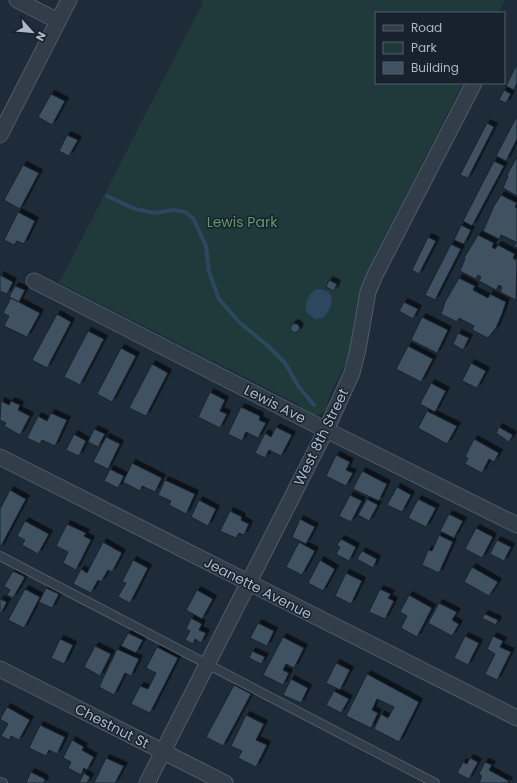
<svg xmlns="http://www.w3.org/2000/svg" width="517" height="783" viewBox="0 0 517 783" font-family="Poppins,sans-serif">
	<style>
		.green { fill: #20393a }
		.water { fill: #2e4760 }
		.lines { fill: none; stroke-linecap: round; stroke-linejoin: round }
		.stream { stroke: #2e4760; stroke-width: 4 }
		.building { fill: #415162; stroke: #192430; filter: url(#shadow) }
		.service-casing { stroke: #4f5b68; stroke-width: 10 }
		.minor-casing { stroke: #4f5b68; stroke-width: 17 }
		.service { stroke: #323d4a; stroke-width: 8 }
		.minor { stroke: #323d4a; stroke-width: 15 }
		.labels { text-anchor: middle; dominant-baseline: central; stroke-width: 3; stroke-linejoin: round; paint-order: stroke }
		.park-label { font-size: 14px; fill: #61996a; stroke: #17222e }
		.street-label { font-size: 14px; fill: #acb8c7; stroke: #17222e }
	</style>
	<defs>
		<filter id="shadow"><feDropShadow dx="3.5" dy="-3.5" stdDeviation="0" flood-color="#0009"/></filter>
	</defs>
	<rect width="100%" height="100%" fill="#1e2c39"/>
	<!-- green -->
	<path class="green" d="M 200,0 L 505,0 L 499,13 L 376,13 L 376,83 L 463,83 L 375,256 C 368,272 361,288 357,305 C 354,321 353,338 349,354 C 344,369 336,381 330,395 C 327,402 329,407 324,412 C 315,420 304,411 298,404 L 59,283 L 203,2 Z"/>
	<!-- water -->
	<path class="water" d="M 317,289 C 337,289 334,307 323,318 L 315,319 L 307,313 C 304,303 308,294 317,289 Z"/>
	<g class="lines">
		<!-- stream -->
		<path class="stream" d="M 107,196 L 135,209 L 155,213 L 173,210 L 185,212 L 193,218 L 206,246 L 209,272 L 219,299 L 240,323 L 267,345 L 285,363 L 298,386 L 314,405"/>
	</g>
	<!-- building -->
	<g class="building">
		<path d="M 517,64 L 517,83 L 514,90 L 506,86 Z"/>
		<path d="M 504,90 L 511,94 L 506,103 L 499,100 Z"/>
		<path d="M 51,94 L 65,101 L 52,125 L 38,117 Z"/>
		<path d="M 517,116 L 517,139 L 506,161 L 496,156 Z"/>
		<path d="M 487,123 L 494,127 L 468,178 L 460,175 Z"/>
		<path d="M 67,135 L 78,140 L 69,156 L 59,151 Z"/>
		<path d="M 517,157 L 517,196 L 503,188 L 508,176 L 507,175 Z"/>
		<path d="M 494,161 L 504,166 L 472,226 L 463,221 Z"/>
		<path d="M 23,165 L 39,173 L 20,209 L 4,200 Z"/>
		<path d="M 501,195 L 517,203 L 515,207 L 517,208 L 517,248 L 514,247 L 516,242 L 501,235 L 499,239 L 483,231 L 494,206 Z"/>
		<path d="M 18,212 L 35,221 L 24,244 L 17,241 L 14,245 L 4,240 Z"/>
		<path d="M 461,225 L 471,230 L 464,244 L 454,240 Z"/>
		<path d="M 478,235 L 494,243 L 492,247 L 495,249 L 498,245 L 515,254 L 513,258 L 516,260 L 517,258 L 516,300 L 500,292 L 502,287 L 499,285 L 496,290 L 479,281 L 481,277 L 478,275 L 476,279 L 460,271 L 465,259 L 464,258 Z"/>
		<path d="M 428,237 L 436,241 L 419,274 L 412,270 Z"/>
		<path d="M 451,244 L 461,249 L 435,300 L 425,295 Z"/>
		<path d="M 0,275 L 13,282 L 7,294 L 0,291 Z"/>
		<path d="M 459,278 L 475,286 L 473,290 L 488,298 L 490,294 L 506,302 L 502,314 L 496,328 L 488,338 L 472,330 L 474,326 L 459,318 L 457,322 L 441,314 L 445,302 Z"/>
		<path d="M 329,280 L 337,284 L 334,291 L 326,287 Z"/>
		<path d="M 15,286 L 25,290 L 19,302 L 9,297 Z"/>
		<path d="M 11,298 L 40,313 L 27,337 L 4,326 L 9,316 L 3,313 Z"/>
		<path d="M 404,302 L 418,309 L 413,319 L 399,311 Z"/>
		<path d="M 57,314 L 71,322 L 47,368 L 32,360 Z"/>
		<path d="M 422,317 L 448,330 L 437,353 L 411,340 Z"/>
		<circle cx="295" cy="328" r="4.5"/>
		<path d="M 88,331 L 104,339 L 80,385 L 64,377 Z"/>
		<path d="M 458,333 L 469,338 L 463,350 L 453,344 Z"/>
		<path d="M 408,346 L 433,359 L 421,382 L 396,369 Z"/>
		<path d="M 121,348 L 136,356 L 112,402 L 97,394 Z"/>
		<path d="M 471,363 L 486,371 L 477,388 L 462,381 Z"/>
		<path d="M 152,364 L 168,373 L 146,416 L 129,408 Z"/>
		<path d="M 431,383 L 446,391 L 435,412 L 420,404 Z"/>
		<path d="M 210,392 L 225,400 L 220,411 L 227,414 L 220,428 L 198,417 Z"/>
		<path d="M 1,401 L 9,405 L 11,401 L 20,405 L 18,410 L 30,416 L 20,435 L 4,426 L 6,423 L 0,420 Z"/>
		<path d="M 241,407 L 260,416 L 259,420 L 266,423 L 258,438 L 246,432 L 242,441 L 228,434 Z"/>
		<path d="M 427,411 L 457,426 L 447,444 L 418,428 Z"/>
		<path d="M 51,413 L 67,420 L 55,446 L 42,440 L 40,444 L 27,438 L 38,416 L 47,421 Z"/>
		<path d="M 276,427 L 292,435 L 281,456 L 269,450 L 265,458 L 255,453 L 265,433 L 271,437 Z"/>
		<path d="M 499,427 L 513,435 L 509,442 L 496,433 Z"/>
		<path d="M 94,429 L 105,434 L 98,447 L 88,442 Z"/>
		<path d="M 74,434 L 86,441 L 79,456 L 66,450 Z"/>
		<path d="M 106,437 L 120,444 L 108,469 L 93,462 Z"/>
		<path d="M 474,439 L 499,453 L 494,462 L 489,459 L 482,473 L 465,464 L 468,458 L 465,457 Z"/>
		<path d="M 336,455 L 350,462 L 346,470 L 353,473 L 346,486 L 326,476 Z"/>
		<path d="M 132,463 L 162,478 L 155,492 L 142,486 L 140,491 L 123,482 Z"/>
		<path d="M 110,469 L 124,476 L 118,488 L 104,481 Z"/>
		<path d="M 362,471 L 387,484 L 379,501 L 353,489 Z"/>
		<path d="M 165,480 L 195,494 L 186,514 L 169,505 L 171,501 L 158,495 Z"/>
		<path d="M 397,487 L 411,495 L 402,512 L 387,505 Z"/>
		<path d="M 10,490 L 26,499 L 0,548 L 0,509 Z"/>
		<path d="M 350,495 L 362,501 L 351,522 L 339,516 Z"/>
		<path d="M 367,499 L 378,505 L 369,521 L 358,515 Z"/>
		<path d="M 418,499 L 436,508 L 426,527 L 408,518 Z"/>
		<path d="M 199,500 L 216,509 L 208,526 L 191,517 Z"/>
		<path d="M 230,511 L 242,517 L 241,520 L 249,524 L 244,535 L 239,533 L 236,538 L 220,531 Z"/>
		<path d="M 449,514 L 463,521 L 454,538 L 440,531 Z"/>
		<path d="M 300,519 L 315,527 L 306,544 L 292,537 Z"/>
		<path d="M 25,521 L 49,534 L 38,554 L 22,545 L 25,540 L 17,536 Z"/>
		<path d="M 67,524 L 86,533 L 84,536 L 91,540 L 76,570 L 63,563 L 68,552 L 56,546 Z"/>
		<path d="M 476,528 L 493,537 L 482,558 L 465,549 Z"/>
		<path d="M 439,535 L 453,542 L 439,573 L 422,565 L 428,550 L 432,551 Z"/>
		<path d="M 341,539 L 356,547 L 349,561 L 336,554 L 340,547 L 337,545 Z"/>
		<path d="M 497,540 L 511,547 L 504,561 L 490,554 Z"/>
		<path d="M 103,542 L 122,553 L 112,572 L 108,570 L 101,582 L 98,580 L 91,593 L 73,584 L 81,569 L 87,573 Z"/>
		<path d="M 299,542 L 315,551 L 302,575 L 286,567 Z"/>
		<path d="M 362,551 L 377,559 L 373,568 L 357,559 Z"/>
		<path d="M 133,560 L 148,568 L 130,603 L 118,597 L 126,583 L 122,582 Z"/>
		<path d="M 320,560 L 335,569 L 323,591 L 308,583 Z"/>
		<path d="M 472,567 L 498,582 L 489,596 L 464,582 Z"/>
		<path d="M 13,571 L 25,577 L 13,598 L 7,595 L 10,590 L 4,586 Z"/>
		<path d="M 346,573 L 362,581 L 351,604 L 335,596 Z"/>
		<path d="M 46,588 L 59,594 L 52,608 L 39,602 Z"/>
		<path d="M 25,589 L 40,597 L 24,628 L 8,620 Z"/>
		<path d="M 380,589 L 391,594 L 388,598 L 394,601 L 385,619 L 369,612 Z"/>
		<path d="M 197,590 L 213,599 L 202,619 L 186,610 Z"/>
		<path d="M 409,595 L 432,608 L 417,637 L 401,628 L 407,616 L 400,612 Z"/>
		<path d="M 0,599 L 7,602 L 0,615 Z"/>
		<path d="M 439,603 L 457,612 L 452,620 L 459,624 L 452,636 L 428,623 Z"/>
		<path d="M 485,614 L 498,620 L 496,625 L 482,618 Z"/>
		<path d="M 191,618 L 202,624 L 199,630 L 206,633 L 201,643 L 195,639 L 193,644 L 185,640 L 190,631 L 186,629 Z"/>
		<path d="M 258,623 L 274,631 L 267,646 L 250,638 Z"/>
		<path d="M 128,633 L 143,640 L 136,653 L 121,646 Z"/>
		<path d="M 465,636 L 479,643 L 468,665 L 454,658 Z"/>
		<path d="M 493,636 L 503,641 L 500,647 L 511,652 L 497,680 L 485,674 L 495,654 L 487,649 Z"/>
		<path d="M 283,637 L 304,648 L 294,668 L 286,664 L 283,670 L 289,673 L 283,685 L 263,675 Z"/>
		<path d="M 60,639 L 73,645 L 64,664 L 51,658 Z"/>
		<path d="M 95,646 L 111,654 L 100,676 L 84,667 Z"/>
		<path d="M 157,647 L 178,658 L 150,713 L 131,704 L 140,686 L 148,689 L 156,673 L 146,668 Z"/>
		<path d="M 117,649 L 139,659 L 131,676 L 125,673 L 114,695 L 99,687 Z"/>
		<path d="M 252,651 L 265,657 L 261,664 L 249,658 Z"/>
		<path d="M 336,663 L 350,670 L 340,690 L 326,683 Z"/>
		<path d="M 367,674 L 419,702 L 399,742 L 374,729 L 381,714 L 388,718 L 394,707 L 377,699 L 372,710 L 378,713 L 371,728 L 346,716 Z"/>
		<path d="M 291,679 L 308,688 L 301,703 L 283,695 Z"/>
		<path d="M 234,685 L 251,694 L 223,746 L 206,737 Z"/>
		<path d="M 334,691 L 349,699 L 341,713 L 326,705 Z"/>
		<path d="M 7,707 L 30,720 L 19,740 L 11,736 L 9,740 L 1,736 L 8,724 L 0,719 Z"/>
		<path d="M 246,715 L 264,724 L 256,740 L 267,745 L 256,767 L 238,758 L 242,751 L 231,746 Z"/>
		<path d="M 40,725 L 65,737 L 57,754 L 49,750 L 46,756 L 29,748 Z"/>
		<path d="M 72,740 L 84,747 L 82,750 L 94,757 L 87,770 L 84,768 L 81,775 L 68,768 L 71,762 L 63,758 Z"/>
		<path d="M 106,758 L 124,766 L 115,783 L 94,783 Z"/>
		<path d="M 470,758 L 478,762 L 469,779 L 457,773 L 463,762 L 467,764 Z"/>
		<path d="M 485,762 L 492,765 L 489,770 L 509,781 L 508,782 L 509,783 L 479,783 L 482,776 L 479,774 Z"/>
		<path d="M 31,772 L 45,779 L 44,783 L 26,783 Z"/>
		<path d="M 84,773 L 90,777 L 87,783 L 79,783 Z"/>
	</g>
	<g class="lines">
		<defs>
			<g id="service">
				<path d="M 0,556 L 435,783"/>
				<path d="M 0,782 L 3,783"/>
			</g>
			<g id="minor">
				<path d="M 17,0 L 58,21"/>
				<path d="M 0,135 L 69,0"/>
				<path d="M 34,281 L 326,430 L 517,525"/>
				<path d="M 0,457 L 517,718"/>
				<path d="M 0,669 L 225,783"/>
				<path d="M 147,783 L 326,430 L 352,373 L 358,349 L 368,292 L 375,275 L 474,83"/>
			</g>
		</defs>
		<!-- service casing -->
		<use href="#service" class="service-casing"/>
		<!-- minor casing -->
		<use href="#minor" class="minor-casing"/>
		<!-- service -->
		<use href="#service" class="service"/>
		<!-- minor -->
		<use href="#minor" class="minor"/>
	</g>
	<g class="labels">
		<!-- park labels -->
		<g class="park-label">
			<text x="242" y="222">Lewis Park</text>
		</g>
		<!-- street labels -->
		<g class="street-label">
			<text transform="translate(275 404) rotate(27)">Lewis Ave</text>
			<text transform="translate(321 437) rotate(-64)">West 8th Street</text>
			<text transform="translate(258 588) rotate(27)">Jeanette Avenue</text>
			<text transform="translate(112 726) rotate(27)">Chestnut St</text>
		</g>
	</g>
	<!-- legend -->
	<rect x="375" y="12" width="130" height="72" fill="#17222e" stroke="#535e6b"/>
	<rect x="383" y="25" width="20" height="6" fill="#323d4a" stroke="#535e6b"/>
	<text x="411" y="32" font-size="12" fill="#acb8c7">Road</text>
	<rect x="383" y="42" width="20" height="12" fill="#20393a" stroke="#535e6b"/>
	<text x="411" y="52" font-size="12" fill="#acb8c7">Park</text>
	<rect x="383" y="62" width="20" height="12" fill="#415162" stroke="#535e6b"/>
	<text x="411" y="72" font-size="12" fill="#acb8c7">Building</text>
	<!-- north arrow -->
	<g transform="translate(32 32) rotate(117)" stroke="#17222e" stroke-width="3" paint-order="stroke">
	<path d="M0-3L7 15L0 10L-7 15Z" fill="#acb8c7"/>
	<text y="-6" font-size="11" font-weight="bold" text-anchor="middle" fill="#acb8c7">N</text>
	</g>
</svg>
